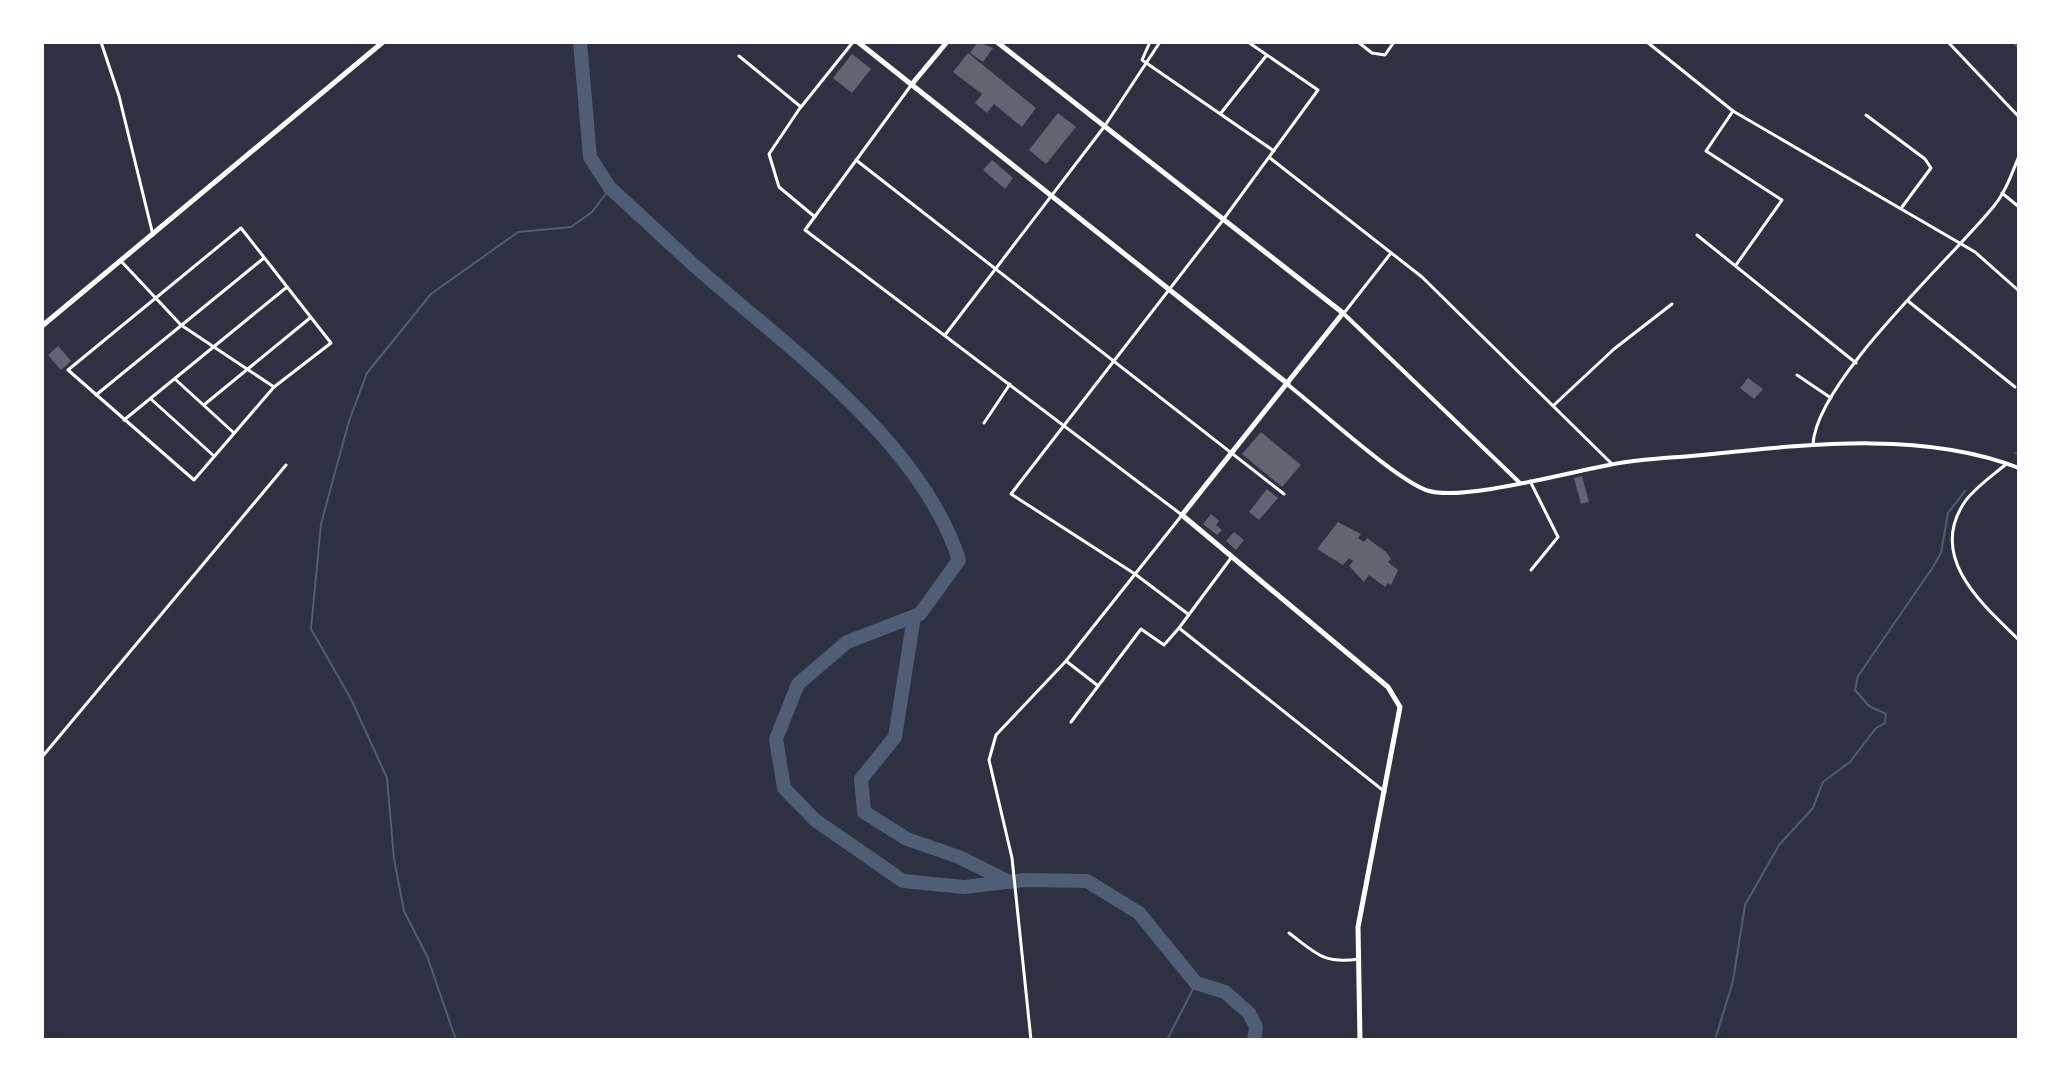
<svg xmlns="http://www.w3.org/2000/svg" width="2061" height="1082" viewBox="0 0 2061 1082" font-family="Rubik,sans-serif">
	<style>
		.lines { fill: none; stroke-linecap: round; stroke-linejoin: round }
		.stream { stroke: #4f5d75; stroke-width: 2 }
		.river { stroke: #4f5d75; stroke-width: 14 }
		.building { fill: #626471 }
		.minor { stroke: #fff; stroke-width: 3 }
		.tertiary { stroke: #fff; stroke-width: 4 }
		.secondary { stroke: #fff; stroke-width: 5 }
		.primary { stroke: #fff; stroke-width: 5 }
	</style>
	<rect width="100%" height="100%" fill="#2d3142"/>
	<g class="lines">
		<!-- stream -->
		<g class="stream">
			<path d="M 2012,42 L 2019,48"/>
			<path d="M 2015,453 L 2019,454"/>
			<path d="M 456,1040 L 427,956 L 404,911 L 394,859 L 387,778 L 351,699 L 311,629 L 321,524 L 349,421 L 367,373 L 431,294 L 518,232 L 571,227 L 592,212 L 610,188"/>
			<path d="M 1167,1040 L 1196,983"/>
			<path d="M 1715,1040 L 1733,981 L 1745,905 L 1779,845 L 1813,808 L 1823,782 L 1850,762 L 1876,728 L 1885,723 L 1886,714 L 1869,706 L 1855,690 L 1858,676 L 1933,567 L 1941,553 L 1948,513 L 1965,491"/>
		</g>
		<!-- river -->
		<g class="river">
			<path d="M 580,42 L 590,157 L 610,188 C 639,214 667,241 696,267 C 787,347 921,441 959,560 L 920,614 L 847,642 L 798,684 L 776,739 L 784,788 L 815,820 L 903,881 L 964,887 L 1025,880 L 1087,881 L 1139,913 L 1196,983 L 1225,992 L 1249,1013 L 1256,1027 L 1254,1040"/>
			<path d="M 914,617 L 895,737 L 861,779 L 864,812 L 907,839 L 959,857 L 1009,882"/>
		</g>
	</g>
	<!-- building -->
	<g class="building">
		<path d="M 978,42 L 993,48 L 983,62 L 970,53 Z"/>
		<path d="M 968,53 L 1036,108 L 1022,127 L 994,104 L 987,113 L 975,103 L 982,94 L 953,72 Z"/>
		<path d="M 852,54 L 871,69 L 852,93 L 833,78 Z"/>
		<path d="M 1058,113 L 1076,127 L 1046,164 L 1029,150 Z"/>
		<path d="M 992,160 L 1013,178 L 1005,189 L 983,170 Z"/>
		<path d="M 58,346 L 71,361 L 61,370 L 48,355 Z"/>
		<path d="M 1748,378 L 1763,389 L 1754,399 L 1740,388 Z"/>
		<path d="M 1261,432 L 1301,465 L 1282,487 L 1242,454 Z"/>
		<path d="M 1582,476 L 1589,502 L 1581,504 L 1574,478 Z"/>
		<path d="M 1267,489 L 1278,498 L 1259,520 L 1249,512 Z"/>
		<path d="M 1211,514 L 1219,521 L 1216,525 L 1222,530 L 1217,535 L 1203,524 Z"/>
		<path d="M 1338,522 L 1361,534 L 1358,538 L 1364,542 L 1367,538 L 1386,552 L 1391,559 L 1388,562 L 1398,570 L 1391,585 L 1388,583 L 1385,587 L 1369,575 L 1364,582 L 1349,566 L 1353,561 L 1349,558 L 1343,565 L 1317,549 Z"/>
		<path d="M 1234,532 L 1244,540 L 1236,550 L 1226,541 Z"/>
	</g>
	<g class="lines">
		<!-- minor -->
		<g class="minor">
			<path d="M 101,42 L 119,96 L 153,235"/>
			<path d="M 1150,42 L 1142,60 L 1274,151"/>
			<path d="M 1358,42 L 1372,53 L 1385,55 L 1394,42"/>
			<path d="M 1647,42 L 1733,111 L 1975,252 L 2019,291"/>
			<path d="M 1948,42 L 2019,117"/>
			<path d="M 739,56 L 801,107 L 853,42"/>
			<path d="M 912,84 L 805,230 L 1182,515 L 1066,661 L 996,735 L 989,760 L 1012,858 L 1031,1040"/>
			<path d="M 800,108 L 769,154 L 779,187 L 815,217"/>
			<path d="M 1733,111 L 1706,151 L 1782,200 L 1736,265"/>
			<path d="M 1221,113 L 1266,56"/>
			<path d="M 1866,115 L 1925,159 L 1931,168 L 1902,207"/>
			<path d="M 1270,158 L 1422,277 L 1612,464"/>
			<path d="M 856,160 L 1284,494"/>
			<path d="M 2002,193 L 2019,207"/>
			<path d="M 241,228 L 331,343 L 274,387 L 194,480 L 68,370 Z"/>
			<path d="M 1697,235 L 1856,363"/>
			<path d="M 121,261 L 181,325 L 274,387"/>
			<path d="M 1908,301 L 2015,387"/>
			<path d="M 1344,313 L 1391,253"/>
			<path d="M 945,335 L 1104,127 L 1160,42"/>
			<path d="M 1797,375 L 1831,398"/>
			<path d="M 175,379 L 234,433"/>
			<path d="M 96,395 L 264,258"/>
			<path d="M 152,400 L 214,456"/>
			<path d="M 205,404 L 310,318"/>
			<path d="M 1554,405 L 1614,349 L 1672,304"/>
			<path d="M 124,420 L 287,287"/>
			<path d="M 984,423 L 1010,384"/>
			<path d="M 1813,444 C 1817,380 1951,259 1994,206 C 2006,191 2012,173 2019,156"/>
			<path d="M 2005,465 C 1992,476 1973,489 1964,503 C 1928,558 1982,604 2019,640"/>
			<path d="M 1530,481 L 1558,537 L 1531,570"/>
			<path d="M 1188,614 L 1135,574 L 1011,494 L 1223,220 L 1318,90 L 1248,42"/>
			<path d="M 1179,628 L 1231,558"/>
			<path d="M 1066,661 L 1097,685"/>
			<path d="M 1071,722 L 1141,629 L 1164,645 L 1179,628 L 1385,792"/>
			<path d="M 42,757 L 286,465"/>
			<path d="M 1289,933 C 1317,954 1323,964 1359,959"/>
		</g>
		<!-- tertiary -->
		<g class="tertiary">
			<path d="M 1343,313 L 1520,483"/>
			<path d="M 1288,385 C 1318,408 1398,482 1429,491 C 1464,501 1569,472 1609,465 C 1642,458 1678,458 1712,454 C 1810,444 1925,431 2019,468"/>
		</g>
		<!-- secondary -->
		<g class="secondary">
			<path d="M 858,42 L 1288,384"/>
			<path d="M 997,42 L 1343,313 L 1182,515 L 1388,687 L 1400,707 L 1358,927 L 1360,1040"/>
			<path d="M 912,84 L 947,42"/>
		</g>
		<!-- primary -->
		<path class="primary" d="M 42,326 L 383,42"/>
	</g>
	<!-- border -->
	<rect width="2061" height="1082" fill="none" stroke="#ffffff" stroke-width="88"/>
</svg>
